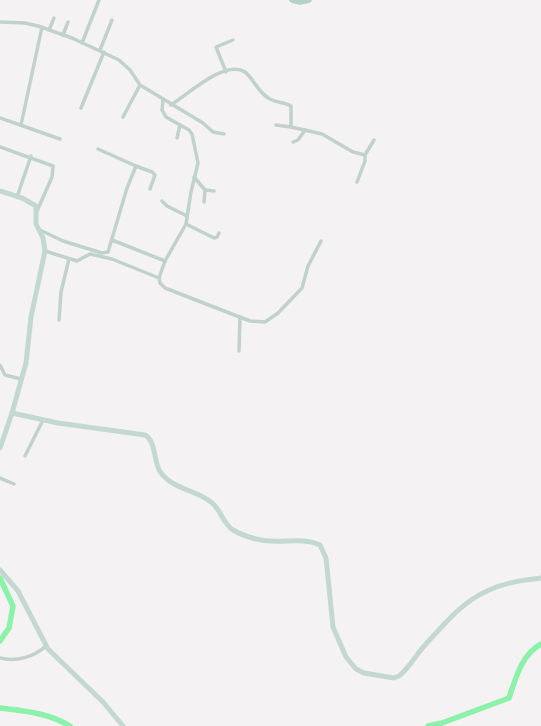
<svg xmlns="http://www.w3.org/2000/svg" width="541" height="726" viewBox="0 0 541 726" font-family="'Titillium Web',sans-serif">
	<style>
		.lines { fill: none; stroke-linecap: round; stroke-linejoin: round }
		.river { stroke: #8cf1a9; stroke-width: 5.5 }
		.street { stroke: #c0d2ca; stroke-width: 3.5 }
		.secondary { stroke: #c3d9d0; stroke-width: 5 }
		.primary { stroke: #b1d2c4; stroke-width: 5.5 }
	</style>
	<rect width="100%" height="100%" fill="#f5f2f4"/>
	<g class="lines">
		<!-- river -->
		<g class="river">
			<path d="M 0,578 L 13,606 L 9,628 L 0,641"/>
			<path d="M 0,708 C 24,711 49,713 70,726"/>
			<path d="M 428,726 L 442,723 L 509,698 C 516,678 521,655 541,644"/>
		</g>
		<!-- street -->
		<g class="street">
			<path d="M 0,22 L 25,23 L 38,26 L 72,38 L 119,60 L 130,70 L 140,85 L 203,123 L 213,132 L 224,134"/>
			<path d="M 49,30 L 54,18"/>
			<path d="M 63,35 L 68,22"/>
			<path d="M 82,43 L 99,0"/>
			<path d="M 100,50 L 112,20"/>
			<path d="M 226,72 L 216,47 L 233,40"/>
			<path d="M 171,105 C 187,95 225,59 245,72 C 254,79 259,94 270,99 C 277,103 285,102 291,106 L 291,127 L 322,134 L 353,152 L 365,155 L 365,161 L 357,182"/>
			<path d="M 81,108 L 104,52"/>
			<path d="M 123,117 L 140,85"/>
			<path d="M 0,118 L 60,139"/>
			<path d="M 21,125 L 42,27"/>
			<path d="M 276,125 L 291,127"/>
			<path d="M 177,138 L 180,125"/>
			<path d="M 293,142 L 298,140 L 305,130"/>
			<path d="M 0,147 L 53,166 L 52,177 L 37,211"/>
			<path d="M 365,155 L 374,140"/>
			<path d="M 136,166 L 152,172 L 155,175 L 150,189"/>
			<path d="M 194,177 L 205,190 L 204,202"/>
			<path d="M 205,190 L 214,191"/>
			<path d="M 17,197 L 31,156"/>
			<path d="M 162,201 L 167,206 L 187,216"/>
			<path d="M 186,224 L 214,238 L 217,237 L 219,233"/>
			<path d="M 40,230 L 63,241 L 102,253 L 108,252 L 127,188 L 136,166 L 98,149"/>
			<path d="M 112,240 L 165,261"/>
			<path d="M 45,251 L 77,261 L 90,254 L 112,259 L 159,278 L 160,283 L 165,288 L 250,321 L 265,322 L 278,313 L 302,288 L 308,266 L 321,241"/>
			<path d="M 159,278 L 165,261 L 186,224 L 191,192 L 198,163 L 192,134 L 189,130 L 166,117 L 162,110 L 163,100"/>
			<path d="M 59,320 L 61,292 L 69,259"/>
			<path d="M 239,351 L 240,317"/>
			<path d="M 0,365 L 5,375 L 21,379"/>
			<path d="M 25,456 L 43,420"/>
			<path d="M 0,478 L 14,484"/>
			<path d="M 0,658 C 16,662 34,657 46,646"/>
		</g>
		<!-- secondary -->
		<g class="secondary">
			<path d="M 0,191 L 22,198 L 36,206 L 36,224 L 43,238 L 45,251 L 31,317 L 26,363 L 12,413 L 0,448"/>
			<path d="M 12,413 L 58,423 L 145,435 C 157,442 153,463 161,473 C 173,489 196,490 211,502 C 221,509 222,523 233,530 C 243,536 260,541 271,541 C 287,542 305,538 320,545 L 326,558 L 333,627 L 346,657 L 356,669 L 364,673 L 394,678 L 399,676 C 409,668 416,655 425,645 C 457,610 475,587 526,580 C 531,579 536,579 541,578"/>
			<path d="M 0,570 L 18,591 L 48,649 L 103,702 L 123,726"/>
		</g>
		<!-- primary -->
		<path class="primary" d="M 292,0 L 300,2 L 309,0"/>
	</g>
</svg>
